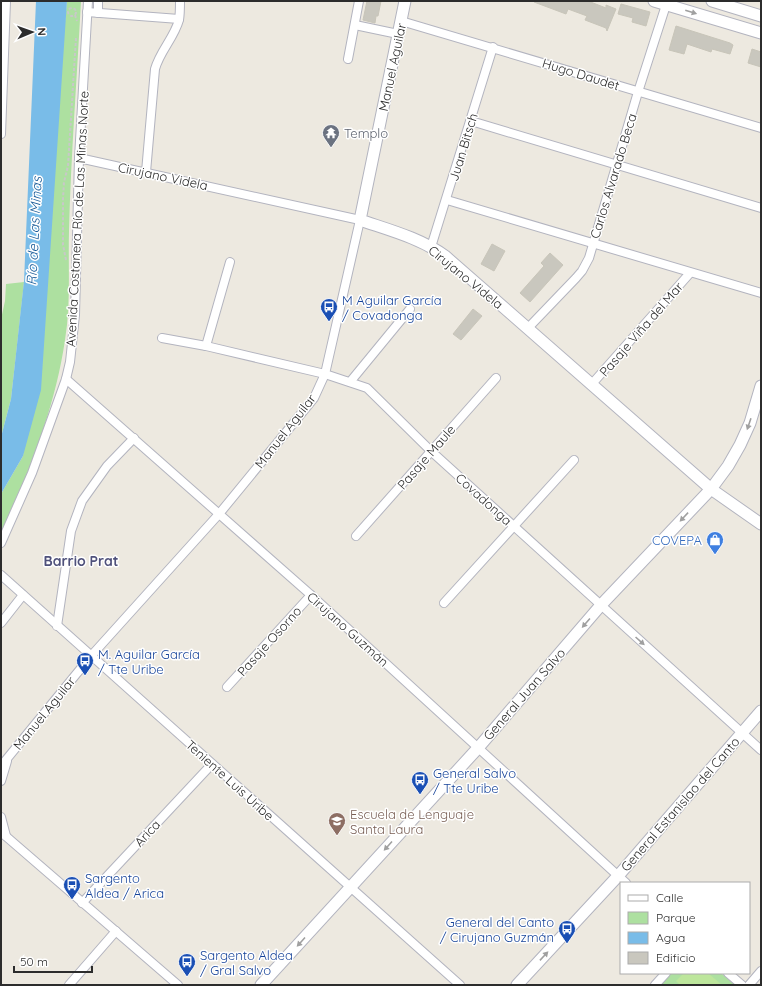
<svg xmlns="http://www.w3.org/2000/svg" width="762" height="986" viewBox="0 0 762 986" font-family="Quicksand,sans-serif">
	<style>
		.green { fill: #ade0a0 }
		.pitch { fill: #bde69c }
		.water { fill: #79bce8 }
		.building { fill: #c9c7be; stroke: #c8c5b9 }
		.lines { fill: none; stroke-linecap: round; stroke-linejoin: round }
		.street-casing { stroke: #b3b4bf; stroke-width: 10 }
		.secondary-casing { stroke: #b3b4bf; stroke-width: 13 }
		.path { stroke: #c8c8c8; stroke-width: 2; stroke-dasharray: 3 2; stroke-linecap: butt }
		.street { stroke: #fff; stroke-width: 8 }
		.secondary { stroke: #fff; stroke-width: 11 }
		.oneway { fill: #a0a0a0 }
		.labels { text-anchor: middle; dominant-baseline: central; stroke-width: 3; stroke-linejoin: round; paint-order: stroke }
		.street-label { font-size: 13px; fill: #2c2c2c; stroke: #fff }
		.worship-label { font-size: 13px; fill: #5b616d; stroke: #fff; text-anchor: start }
		.transit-label { font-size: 13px; fill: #164399; stroke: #fff; text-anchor: start }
		.shop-label { font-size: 13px; fill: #366cbe; stroke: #fff; text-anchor: end }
		.education-label { font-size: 13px; fill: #785e54; stroke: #fff; text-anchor: start }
		.water-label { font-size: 14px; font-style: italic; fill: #155997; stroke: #fff }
		.neighbourhood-label { font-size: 14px; font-weight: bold; fill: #4f517b; stroke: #fff }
	</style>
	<rect width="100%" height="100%" fill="#ede9e0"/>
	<!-- green -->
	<g class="green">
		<path d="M 67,1 L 81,1 C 77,78 71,154 69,231 C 68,267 71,304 65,340 C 55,408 29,473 1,535 L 1,494 L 23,456 Z"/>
		<path d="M 24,282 L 11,399 L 1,437 L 1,319 L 5,301 L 6,284 Z"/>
		<path d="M 670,973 L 721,973 L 735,985 L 660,985 Z"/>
	</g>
	<!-- pitch -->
	<path class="pitch" d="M 684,973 L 708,973 L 722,985 L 680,985 L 676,981 Z"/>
	<!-- water -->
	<path class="water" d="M 36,1 L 67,1 L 41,390 L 23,456 L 1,494 L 1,437 L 11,399 L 24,281 Z"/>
	<!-- building -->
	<g class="building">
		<path d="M 367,1 L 381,1 L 378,16 L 376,16 L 375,23 L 363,20 Z"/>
		<path d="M 534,1 L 588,1 L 606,8 L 606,5 L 616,9 L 607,31 L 606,28 L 585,20 L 587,16 L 568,9 L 566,14 L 534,2 Z"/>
		<path d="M 621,4 L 650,12 L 646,26 L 632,22 L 633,18 L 618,14 Z"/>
		<path d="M 676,26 L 730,43 L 733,45 L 730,54 L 712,49 L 711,52 L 687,44 L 684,54 L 669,50 Z"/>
		<path d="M 752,49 L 761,52 L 761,67 L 748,63 Z"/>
		<path d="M 492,244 L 505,251 L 494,271 L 481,264 Z"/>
		<path d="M 550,253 L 563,265 L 530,302 L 520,293 L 544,266 L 541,263 Z"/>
		<path d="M 473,309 L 482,316 L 461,340 L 453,334 Z"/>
	</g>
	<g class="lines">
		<defs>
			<g id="street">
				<path d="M 87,12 L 179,19"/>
				<path d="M 98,13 L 98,1"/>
				<path d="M 401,21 L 761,128"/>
				<path d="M 355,25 L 398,34"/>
				<path d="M 348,59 L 359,1"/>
				<path d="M 471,121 L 761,208"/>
				<path d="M 1,134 L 6,1"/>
				<path d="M 146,172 L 155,69 C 160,51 174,38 179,20 C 180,14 180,7 180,1"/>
				<path d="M 447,200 L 761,293"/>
				<path d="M 431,247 L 493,47"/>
				<path d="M 528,328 L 576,278 L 582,271 L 589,258 L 638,92 L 666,5"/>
				<path d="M 162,338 L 206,346 L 325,374 L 367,388 L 432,452 L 761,750"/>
				<path d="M 206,346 L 230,262"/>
				<path d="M 66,379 L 311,595 L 626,883"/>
				<path d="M 350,382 L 410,309"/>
				<path d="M 591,385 L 690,273"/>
				<path d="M 356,536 L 496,378"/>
				<path d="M 1,543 L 32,473 L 66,379 L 70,362 L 75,315 L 79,158 L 88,1"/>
				<path d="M 1,575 L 460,985"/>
				<path d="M 444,603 L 574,460"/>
				<path d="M 1,623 L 23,595"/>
				<path d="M 57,626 L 71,531 L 82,501 L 107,466 L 134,438"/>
				<path d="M 227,687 L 311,595"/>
				<path d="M 1,766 L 91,656 L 219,514 L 314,398 L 325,374 L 360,220 L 79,158"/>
				<path d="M 1,781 L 7,761"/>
				<path d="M 1,817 L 6,836"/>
				<path d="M 1,832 L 178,985"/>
				<path d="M 82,903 L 212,764"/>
				<path d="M 728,973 L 742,985"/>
				<path d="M 69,985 L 116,931"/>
				<path d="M 655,985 L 666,973"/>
				<path d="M 749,985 L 761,971"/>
			</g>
			<g id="secondary">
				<path d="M 405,1 L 360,220 C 389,230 420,238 445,256 L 711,489 L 761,524"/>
				<path d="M 654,1 L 761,33"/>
				<path d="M 712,1 L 761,16"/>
				<path d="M 261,985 L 478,748 L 601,605 L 711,489 L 728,466 L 740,445 L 750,423 L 761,386"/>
				<path d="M 517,985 L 618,876 L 761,711"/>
			</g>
		</defs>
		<!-- street casing -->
		<use href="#street" class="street-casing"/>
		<!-- secondary casing -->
		<use href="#secondary" class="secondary-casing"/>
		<!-- path -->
		<g class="path">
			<circle cx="72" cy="12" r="4"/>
			<path d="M 75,15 L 77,21"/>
			<path d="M 66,260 L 63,245 L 63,199 L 64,182 L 68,166 L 76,38"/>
		</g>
		<!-- street -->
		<use href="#street" class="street"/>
		<!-- secondary -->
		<use href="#secondary" class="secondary"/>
	</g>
	<!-- one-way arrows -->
	<defs><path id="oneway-solid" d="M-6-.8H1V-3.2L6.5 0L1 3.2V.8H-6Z"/></defs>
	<g class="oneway">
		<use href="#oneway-solid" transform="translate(691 12) rotate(17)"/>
		<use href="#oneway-solid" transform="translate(749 424) rotate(109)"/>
		<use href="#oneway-solid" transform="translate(684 517) rotate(133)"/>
		<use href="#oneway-solid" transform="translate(586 623) rotate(131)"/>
		<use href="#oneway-solid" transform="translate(640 641) rotate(42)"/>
		<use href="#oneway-solid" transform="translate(388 846) rotate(132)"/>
		<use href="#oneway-solid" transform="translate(301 942) rotate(132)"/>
		<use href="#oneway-solid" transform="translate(544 956) rotate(-47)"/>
	</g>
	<!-- icons -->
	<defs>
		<symbol id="temple-pin" viewBox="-11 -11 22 30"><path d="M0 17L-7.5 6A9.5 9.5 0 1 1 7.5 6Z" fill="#6b7280" stroke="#fff"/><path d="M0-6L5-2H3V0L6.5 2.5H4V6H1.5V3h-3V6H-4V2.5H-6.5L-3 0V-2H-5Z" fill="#fff"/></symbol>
		<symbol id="bus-pin" viewBox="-11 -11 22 30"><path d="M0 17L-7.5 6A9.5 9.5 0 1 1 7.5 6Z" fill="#1a4fb4" stroke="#fff"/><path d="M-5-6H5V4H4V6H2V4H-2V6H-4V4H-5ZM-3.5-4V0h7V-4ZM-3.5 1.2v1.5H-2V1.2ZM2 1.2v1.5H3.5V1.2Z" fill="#fff"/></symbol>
		<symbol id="shop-pin" viewBox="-11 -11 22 30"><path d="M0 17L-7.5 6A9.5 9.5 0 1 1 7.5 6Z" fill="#3f7fe0" stroke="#fff"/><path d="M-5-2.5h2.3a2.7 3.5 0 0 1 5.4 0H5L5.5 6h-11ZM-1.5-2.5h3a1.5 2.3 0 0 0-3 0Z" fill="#fff"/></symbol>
		<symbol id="school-pin" viewBox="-11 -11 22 30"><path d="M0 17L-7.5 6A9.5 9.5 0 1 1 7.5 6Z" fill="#8d6e63" stroke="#fff"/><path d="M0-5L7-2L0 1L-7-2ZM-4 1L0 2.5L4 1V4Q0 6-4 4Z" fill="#fff"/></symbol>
	</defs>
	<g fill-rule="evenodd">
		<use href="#temple-pin" x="321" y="123" width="20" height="27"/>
		<use href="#bus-pin" x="319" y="297" width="20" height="27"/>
		<use href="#shop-pin" x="705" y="530" width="20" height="27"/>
		<use href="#bus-pin" x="75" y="651" width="20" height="27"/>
		<use href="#bus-pin" x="410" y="770" width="20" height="27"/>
		<use href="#school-pin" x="327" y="811" width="20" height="27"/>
		<use href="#bus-pin" x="62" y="875" width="20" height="27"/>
		<use href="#bus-pin" x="557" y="919" width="20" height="27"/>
		<use href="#bus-pin" x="177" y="952" width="20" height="27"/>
	</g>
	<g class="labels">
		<!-- street labels -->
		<g class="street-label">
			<text transform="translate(392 67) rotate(-78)">Manuel Aguilar</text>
			<text transform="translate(581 74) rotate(17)">Hugo Daudet</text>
			<text transform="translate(463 147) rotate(-73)">Juan Bitsch</text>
			<text transform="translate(163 176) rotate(12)">Cirujano Videla</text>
			<text transform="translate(613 176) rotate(-73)">Carlos Alvarado Beca</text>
			<text transform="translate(77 219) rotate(-87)">Avenida Costanera Río de Las Minas Norte</text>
			<text transform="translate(466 277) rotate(39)">Cirujano Videla</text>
			<text transform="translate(641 329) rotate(-49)">Pasaje Viña del Mar</text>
			<text transform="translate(285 431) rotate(-52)">Manuel Aguilar</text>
			<text transform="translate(426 457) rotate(-49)">Pasaje Maule</text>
			<text transform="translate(484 499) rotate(42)">Covadonga</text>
			<text transform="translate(348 629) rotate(42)">Cirujano Guzmán</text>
			<text transform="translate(269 641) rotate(-48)">Pasaje Osorno</text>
			<text transform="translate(524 694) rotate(-49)">General Juan Salvo</text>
			<text transform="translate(44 713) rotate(-51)">Manuel Aguilar</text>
			<text transform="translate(230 780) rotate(42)">Teniente Luis Uribe</text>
			<text transform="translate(680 804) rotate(-49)">General Estanislao del Canto</text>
			<text transform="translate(147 833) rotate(-47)">Arica</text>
		</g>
		<!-- worship labels -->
		<g class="worship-label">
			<text x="344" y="133">Templo</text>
		</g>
		<!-- transit labels -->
		<g class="transit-label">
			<text x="342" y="300">M Aguilar García<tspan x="342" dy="15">/ Covadonga</tspan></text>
			<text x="98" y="654">M. Aguilar García<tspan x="98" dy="15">/ Tte Uribe</tspan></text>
			<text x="433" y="773">General Salvo<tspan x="433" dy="15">/ Tte Uribe</tspan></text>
			<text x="85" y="878">Sargento<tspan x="85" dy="15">Aldea / Arica</tspan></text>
			<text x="554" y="922" text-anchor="end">General del Canto<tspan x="554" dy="15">/ Cirujano Guzmán</tspan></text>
			<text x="200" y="955">Sargento Aldea<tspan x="200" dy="15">/ Gral Salvo</tspan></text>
		</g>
		<!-- shop labels -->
		<g class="shop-label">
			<text x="702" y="540">COVEPA</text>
		</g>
		<!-- education labels -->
		<g class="education-label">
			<text x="350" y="814">Escuela de Lenguaje<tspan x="350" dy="15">Santa Laura</tspan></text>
		</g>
		<!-- water labels -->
		<g class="water-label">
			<text transform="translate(34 231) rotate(-87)">Río de Las Minas</text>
		</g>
		<!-- neighbourhood labels -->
		<g class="neighbourhood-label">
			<text x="81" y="561">Barrio Prat</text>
		</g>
	</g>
	<!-- border -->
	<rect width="762" height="986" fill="none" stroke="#2c2c2c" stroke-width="4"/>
	<!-- legend -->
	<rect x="620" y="882" width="130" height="92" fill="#ffffff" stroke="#ababab"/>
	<rect x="628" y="895" width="20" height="6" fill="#ffffff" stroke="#ababab"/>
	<text x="656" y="902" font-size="12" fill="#2c2c2c">Calle</text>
	<rect x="628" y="912" width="20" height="12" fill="#ade0a0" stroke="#ababab"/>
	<text x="656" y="922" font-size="12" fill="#2c2c2c">Parque</text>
	<rect x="628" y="932" width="20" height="12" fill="#79bce8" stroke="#ababab"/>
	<text x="656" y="942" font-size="12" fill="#2c2c2c">Agua</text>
	<rect x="628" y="952" width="20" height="12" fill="#c9c7be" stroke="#ababab"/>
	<text x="656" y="962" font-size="12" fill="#2c2c2c">Edificio</text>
	<!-- north arrow -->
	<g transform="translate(32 32) rotate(88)" stroke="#ffffff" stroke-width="3" paint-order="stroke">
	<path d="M0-3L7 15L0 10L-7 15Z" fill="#2c2c2c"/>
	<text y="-6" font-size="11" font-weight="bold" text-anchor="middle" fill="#2c2c2c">N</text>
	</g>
	<!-- scale -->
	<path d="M14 966v6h78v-6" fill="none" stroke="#2c2c2c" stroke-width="2"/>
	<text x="20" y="966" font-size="12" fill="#2c2c2c" stroke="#ffffff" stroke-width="3" paint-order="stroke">50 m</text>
</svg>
